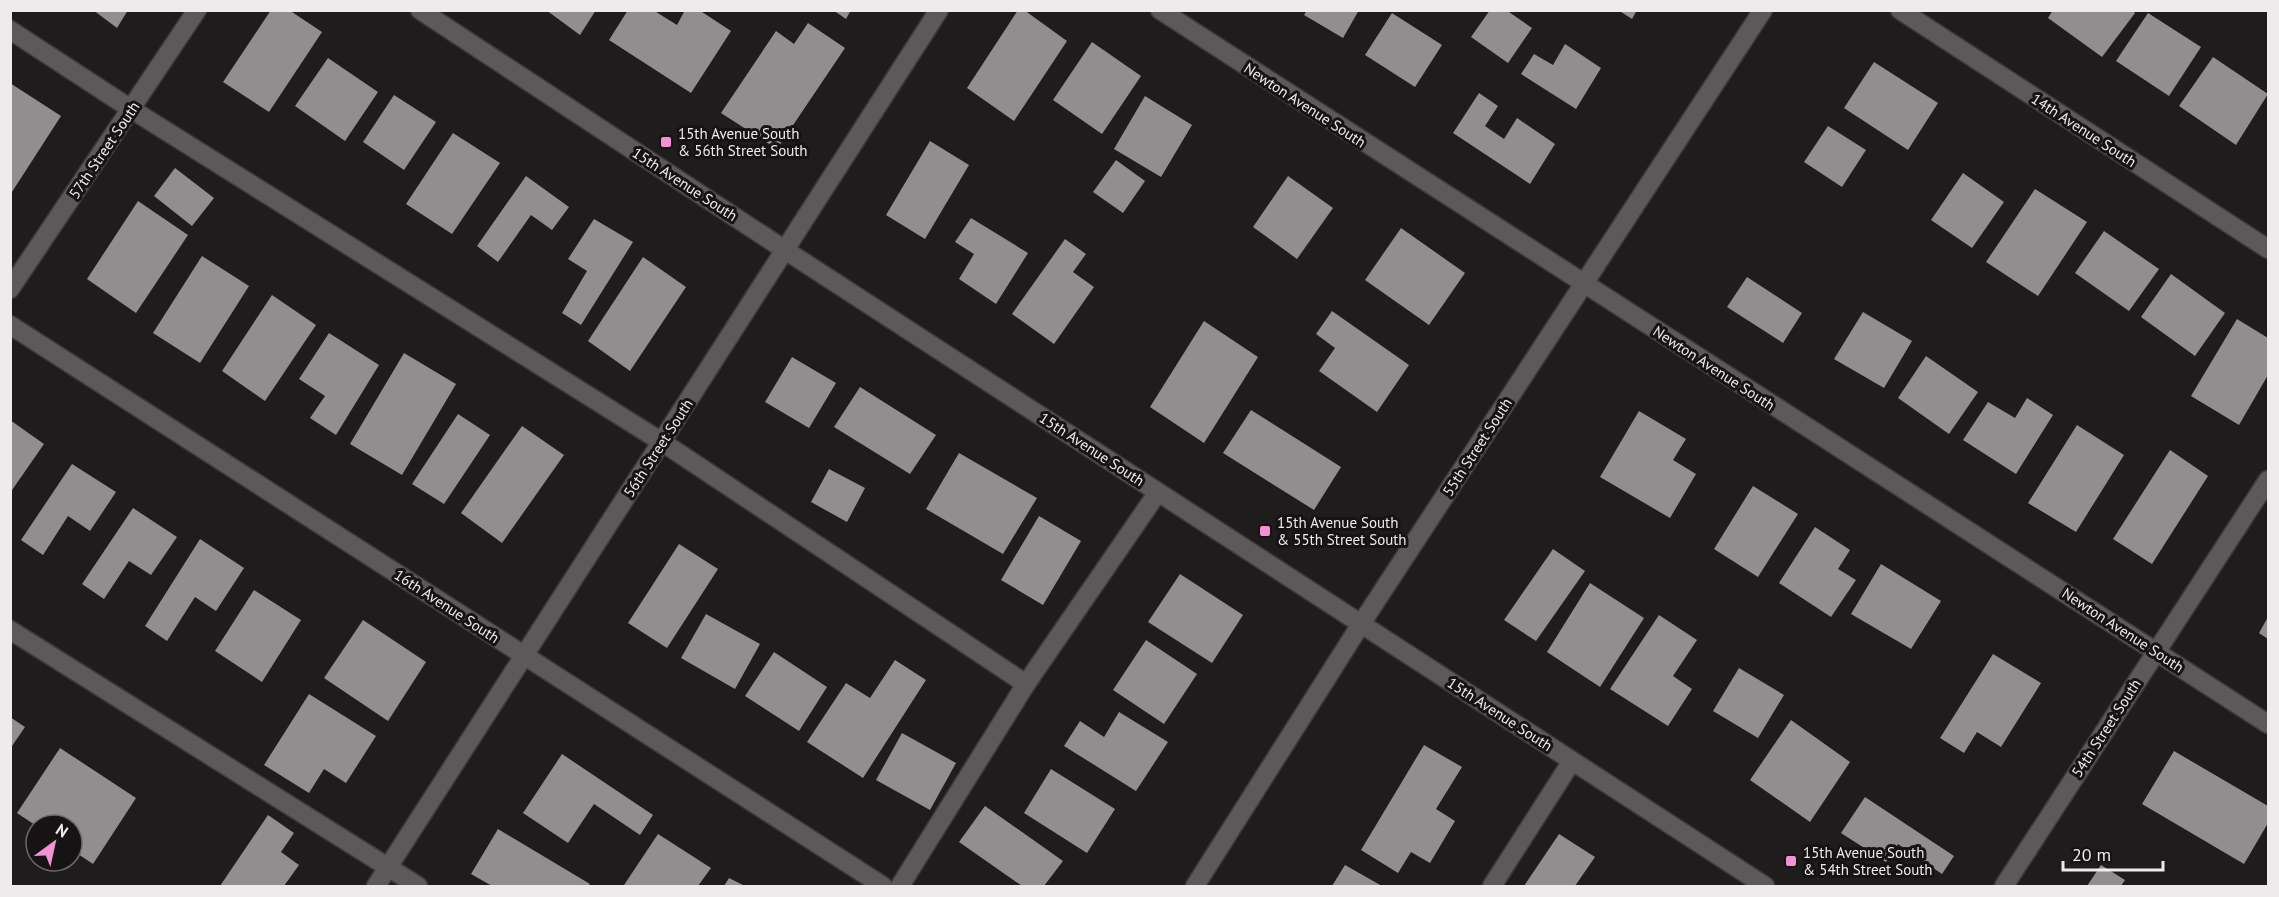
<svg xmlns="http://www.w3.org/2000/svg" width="2279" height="897" viewBox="0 0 2279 897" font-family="'PT Sans',sans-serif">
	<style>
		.building { fill: #918e90 }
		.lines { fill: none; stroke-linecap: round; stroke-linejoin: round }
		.minor-casing { stroke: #3b393a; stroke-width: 21 }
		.minor { stroke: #5d595b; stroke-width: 18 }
		.poi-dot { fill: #f491d3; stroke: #161315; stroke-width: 2 }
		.labels { text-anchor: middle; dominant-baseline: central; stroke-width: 6; stroke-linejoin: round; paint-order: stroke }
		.street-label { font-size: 15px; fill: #edebec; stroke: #161315 }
		.poi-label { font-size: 15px; fill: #edebec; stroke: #161315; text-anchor: start }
	</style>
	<rect width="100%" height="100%" fill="#1f1c1e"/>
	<!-- building -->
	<g class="building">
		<path d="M 93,10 L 128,10 L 117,28 Z"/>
		<path d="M 271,10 L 289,10 L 322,32 L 269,112 L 223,82 Z"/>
		<path d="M 546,10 L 596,10 L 580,35 Z"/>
		<path d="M 628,10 L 653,10 L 677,25 L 685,10 L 699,10 L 731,31 L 691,93 L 609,40 Z"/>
		<path d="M 833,10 L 851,10 L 846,19 Z"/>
		<path d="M 1018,10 L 1024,10 L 1067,41 L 1014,121 L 967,88 Z"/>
		<path d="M 1307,10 L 1359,10 L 1343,38 L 1304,15 Z"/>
		<path d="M 1490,10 L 1506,10 L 1532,28 L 1508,63 L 1471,37 Z"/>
		<path d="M 1618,10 L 1637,10 L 1632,19 Z"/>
		<path d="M 2053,10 L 2132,10 L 2135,13 L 2102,57 L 2048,18 Z"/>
		<path d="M 1392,13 L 1442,45 L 1415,87 L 1365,55 Z"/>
		<path d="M 2148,13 L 2201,47 L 2169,96 L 2116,61 Z"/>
		<path d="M 808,23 L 845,48 L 777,149 L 721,113 L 776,31 L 794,44 Z"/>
		<path d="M 1092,42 L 1141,76 L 1102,134 L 1053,100 Z"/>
		<path d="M 1565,44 L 1601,68 L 1576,109 L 1521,74 L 1534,54 L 1553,65 Z"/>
		<path d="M 2213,57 L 2268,94 L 2236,145 L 2179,106 Z"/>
		<path d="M 328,58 L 378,92 L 345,141 L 295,106 Z"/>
		<path d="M 1874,62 L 1938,103 L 1908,150 L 1844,108 Z"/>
		<path d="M 10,83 L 61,116 L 10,195 Z"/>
		<path d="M 1479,93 L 1498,106 L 1485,126 L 1504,139 L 1517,118 L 1555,144 L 1530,184 L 1453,133 Z"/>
		<path d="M 394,95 L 436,122 L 404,170 L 363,142 Z"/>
		<path d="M 1145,96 L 1192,125 L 1161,177 L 1114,149 Z"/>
		<path d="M 1828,126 L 1866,150 L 1842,187 L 1804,162 Z"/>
		<path d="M 453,133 L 500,163 L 452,234 L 406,204 Z"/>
		<path d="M 930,141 L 969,165 L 925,239 L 886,215 Z"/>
		<path d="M 1116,160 L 1145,181 L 1123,213 L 1093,192 Z"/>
		<path d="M 175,168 L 214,198 L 192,226 L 154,196 Z"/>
		<path d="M 1963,173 L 2004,202 L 1972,248 L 1931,220 Z"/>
		<path d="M 526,176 L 569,207 L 552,230 L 531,215 L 498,262 L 477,246 Z"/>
		<path d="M 1288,176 L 1333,208 L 1297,259 L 1253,227 Z"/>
		<path d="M 2035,189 L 2087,222 L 2038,296 L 1986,262 Z"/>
		<path d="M 138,201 L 188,235 L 136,313 L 87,279 Z"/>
		<path d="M 971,218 L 1028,253 L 996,304 L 959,279 L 974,254 L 955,242 Z"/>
		<path d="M 594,219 L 633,242 L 581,325 L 562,313 L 587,271 L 568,259 Z"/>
		<path d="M 1401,228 L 1465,273 L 1429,325 L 1365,280 Z"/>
		<path d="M 2104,231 L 2159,269 L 2129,311 L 2075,273 Z"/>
		<path d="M 1065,239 L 1086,254 L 1073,272 L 1094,287 L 1054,344 L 1012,314 Z"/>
		<path d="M 202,256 L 249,286 L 200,363 L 153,333 Z"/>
		<path d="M 643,257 L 686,287 L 630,371 L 588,341 Z"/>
		<path d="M 2171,274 L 2225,313 L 2195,356 L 2141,317 Z"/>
		<path d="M 1747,277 L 1802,313 L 1783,343 L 1727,307 Z"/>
		<path d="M 272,295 L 316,325 L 265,401 L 222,371 Z"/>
		<path d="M 1332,311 L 1409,365 L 1377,412 L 1319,371 L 1335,348 L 1316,334 Z"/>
		<path d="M 1863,312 L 1912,341 L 1884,388 L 1834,359 Z"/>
		<path d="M 2237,319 L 2268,338 L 2268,375 L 2239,425 L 2191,396 Z"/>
		<path d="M 1204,321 L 1258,357 L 1204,443 L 1150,407 Z"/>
		<path d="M 329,333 L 379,365 L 336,435 L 310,418 L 325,396 L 299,379 Z"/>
		<path d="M 404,353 L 456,384 L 402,475 L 350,444 Z"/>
		<path d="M 1926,356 L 1978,392 L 1949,434 L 1898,398 Z"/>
		<path d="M 792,357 L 836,383 L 809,428 L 765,402 Z"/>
		<path d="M 860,387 L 936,435 L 910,474 L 834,427 Z"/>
		<path d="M 2027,398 L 2053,415 L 2016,474 L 1963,440 L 1988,402 L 2015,418 Z"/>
		<path d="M 1251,410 L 1341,467 L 1314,510 L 1223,453 Z"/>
		<path d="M 1639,411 L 1686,439 L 1673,460 L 1696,474 L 1670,518 L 1600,477 Z"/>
		<path d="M 458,414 L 490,435 L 444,504 L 412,484 Z"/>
		<path d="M 10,420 L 44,444 L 10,493 Z"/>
		<path d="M 2077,425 L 2124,455 L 2076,532 L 2028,503 Z"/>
		<path d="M 522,426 L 564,455 L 502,543 L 461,513 Z"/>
		<path d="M 2170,450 L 2208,476 L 2152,564 L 2113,539 Z"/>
		<path d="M 959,453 L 1037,498 L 1003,554 L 926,509 Z"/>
		<path d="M 72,464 L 116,492 L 90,531 L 68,516 L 43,555 L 21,540 Z"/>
		<path d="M 829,469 L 865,488 L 847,522 L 811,502 Z"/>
		<path d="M 1753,486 L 1798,514 L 1758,577 L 1714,549 Z"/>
		<path d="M 133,508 L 177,537 L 151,575 L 129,561 L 104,599 L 82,584 Z"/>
		<path d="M 1039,516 L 1081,541 L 1043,605 L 1001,580 Z"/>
		<path d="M 1815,527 L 1850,550 L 1838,569 L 1856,580 L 1831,617 L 1779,583 Z"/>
		<path d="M 200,539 L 244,568 L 216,611 L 195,597 L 167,641 L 145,626 Z"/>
		<path d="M 679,544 L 718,569 L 667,648 L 628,623 Z"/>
		<path d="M 1553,549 L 1585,571 L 1536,641 L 1504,620 Z"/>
		<path d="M 1881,564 L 1941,601 L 1911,649 L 1851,614 Z"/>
		<path d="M 1180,574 L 1243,615 L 1212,663 L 1148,622 Z"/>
		<path d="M 1590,583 L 1644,618 L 1600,687 L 1547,652 Z"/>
		<path d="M 254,590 L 301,620 L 262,682 L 215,651 Z"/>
		<path d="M 706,614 L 760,644 L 735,689 L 681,658 Z"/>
		<path d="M 1659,615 L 1697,640 L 1673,676 L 1692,689 L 1668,726 L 1610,689 Z"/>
		<path d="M 2268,617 L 2268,639 L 2259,633 Z"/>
		<path d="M 363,620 L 426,662 L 388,721 L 324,678 Z"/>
		<path d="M 1146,640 L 1197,674 L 1164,724 L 1113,690 Z"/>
		<path d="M 774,652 L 827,687 L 799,731 L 745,696 Z"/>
		<path d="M 1993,654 L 2041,683 L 2001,747 L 1977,732 L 1964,753 L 1940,738 Z"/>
		<path d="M 895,660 L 926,680 L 863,778 L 807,742 L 846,683 L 870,698 Z"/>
		<path d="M 1739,668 L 1784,695 L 1758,738 L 1713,711 Z"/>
		<path d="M 309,694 L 376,736 L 346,783 L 324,769 L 309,793 L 264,765 Z"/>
		<path d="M 1119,712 L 1168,742 L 1136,791 L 1064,746 L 1080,721 L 1104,737 Z"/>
		<path d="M 10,717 L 25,727 L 10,749 Z"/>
		<path d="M 1791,720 L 1850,762 L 1810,822 L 1750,780 Z"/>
		<path d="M 902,733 L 956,763 L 930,810 L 876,780 Z"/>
		<path d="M 1424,745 L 1462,767 L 1436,809 L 1455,821 L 1430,863 L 1411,852 L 1398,873 L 1361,850 Z"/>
		<path d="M 60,748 L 136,798 L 93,864 L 72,850 L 72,825 L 35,825 L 17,813 Z"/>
		<path d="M 2174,751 L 2268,806 L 2268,823 L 2244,864 L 2142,804 Z"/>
		<path d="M 562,754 L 653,815 L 640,835 L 594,804 L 568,843 L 523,813 Z"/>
		<path d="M 1051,769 L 1115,809 L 1087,853 L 1024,813 Z"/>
		<path d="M 1865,797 L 1954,856 L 1942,874 L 1898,844 L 1886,862 L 1841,833 Z"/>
		<path d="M 985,806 L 1063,861 L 1044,886 L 1022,886 L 959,842 Z"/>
		<path d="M 268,815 L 294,833 L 281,852 L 299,865 L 284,886 L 220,886 Z"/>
		<path d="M 498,829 L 590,884 L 588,886 L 492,886 L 471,874 Z"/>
		<path d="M 658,834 L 711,868 L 698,886 L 624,885 Z"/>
		<path d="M 1559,834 L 1595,857 L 1575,886 L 1524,886 Z"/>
		<path d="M 1345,865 L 1382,886 L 1332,886 Z"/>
		<path d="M 2101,865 L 2125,880 L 2121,886 L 2087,886 Z"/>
		<path d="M 729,878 L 745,886 L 724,886 Z"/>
	</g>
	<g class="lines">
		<defs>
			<g id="minor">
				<path d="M 420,10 L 785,250 L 1765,886"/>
				<path d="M 1160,10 L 2268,724"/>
				<path d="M 1900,10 L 2268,249"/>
				<path d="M 10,30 L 131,109 L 662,442 L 1026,684"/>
				<path d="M 10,289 L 197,10"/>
				<path d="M 10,325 L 883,886"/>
				<path d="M 10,630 L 418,886"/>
				<path d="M 376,886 L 939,10"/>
				<path d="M 900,886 L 1026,684 L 1158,492"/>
				<path d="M 1195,886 L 1361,624 L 1763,10"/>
				<path d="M 1492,886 L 1572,761"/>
				<path d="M 2004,886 L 2268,480"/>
			</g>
		</defs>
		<!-- minor casing -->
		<use href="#minor" class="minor-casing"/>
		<!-- minor -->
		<use href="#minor" class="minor"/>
	</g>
	<!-- markers -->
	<g class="poi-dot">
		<rect x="660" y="136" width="12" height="12" rx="3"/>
		<rect x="1259" y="525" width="12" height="12" rx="3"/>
		<rect x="1785" y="855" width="12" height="12" rx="3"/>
	</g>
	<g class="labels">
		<!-- street labels -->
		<g class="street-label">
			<text transform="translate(1305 105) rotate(33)">Newton Avenue South</text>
			<text transform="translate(2084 130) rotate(33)">14th Avenue South</text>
			<text transform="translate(104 150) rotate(-56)">57th Street South</text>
			<text transform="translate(685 184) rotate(33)">15th Avenue South</text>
			<text transform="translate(1714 368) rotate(33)">Newton Avenue South</text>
			<text transform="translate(1477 447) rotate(-57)">55th Street South</text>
			<text transform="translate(658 448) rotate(-57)">56th Street South</text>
			<text transform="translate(1092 449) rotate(33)">15th Avenue South</text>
			<text transform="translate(447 606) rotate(33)">16th Avenue South</text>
			<text transform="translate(2123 630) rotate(33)">Newton Avenue South</text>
			<text transform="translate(1500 714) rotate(33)">15th Avenue South</text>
			<text transform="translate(2106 728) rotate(-57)">54th Street South</text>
		</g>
		<!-- poi labels -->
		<g class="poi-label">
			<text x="678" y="133">15th Avenue South<tspan x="678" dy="17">&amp; 56th Street South</tspan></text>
			<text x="1277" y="522">15th Avenue South<tspan x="1277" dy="17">&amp; 55th Street South</tspan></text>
			<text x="1803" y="852">15th Avenue South<tspan x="1803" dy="17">&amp; 54th Street South</tspan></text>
		</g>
	</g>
	<!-- border -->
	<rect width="2279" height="897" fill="none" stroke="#edebec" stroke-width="24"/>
	<!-- north arrow -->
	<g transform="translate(54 843) rotate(33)"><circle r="28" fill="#161315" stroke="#6c696b" stroke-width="1.5"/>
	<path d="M0-4.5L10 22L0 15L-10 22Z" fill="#f491d3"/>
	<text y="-9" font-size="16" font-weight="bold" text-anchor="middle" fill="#edebec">N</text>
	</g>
	<!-- scale -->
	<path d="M2063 861v9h100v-9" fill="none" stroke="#edebec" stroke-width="3"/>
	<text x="2072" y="861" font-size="18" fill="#edebec" stroke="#161315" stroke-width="4.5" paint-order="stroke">20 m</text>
</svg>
